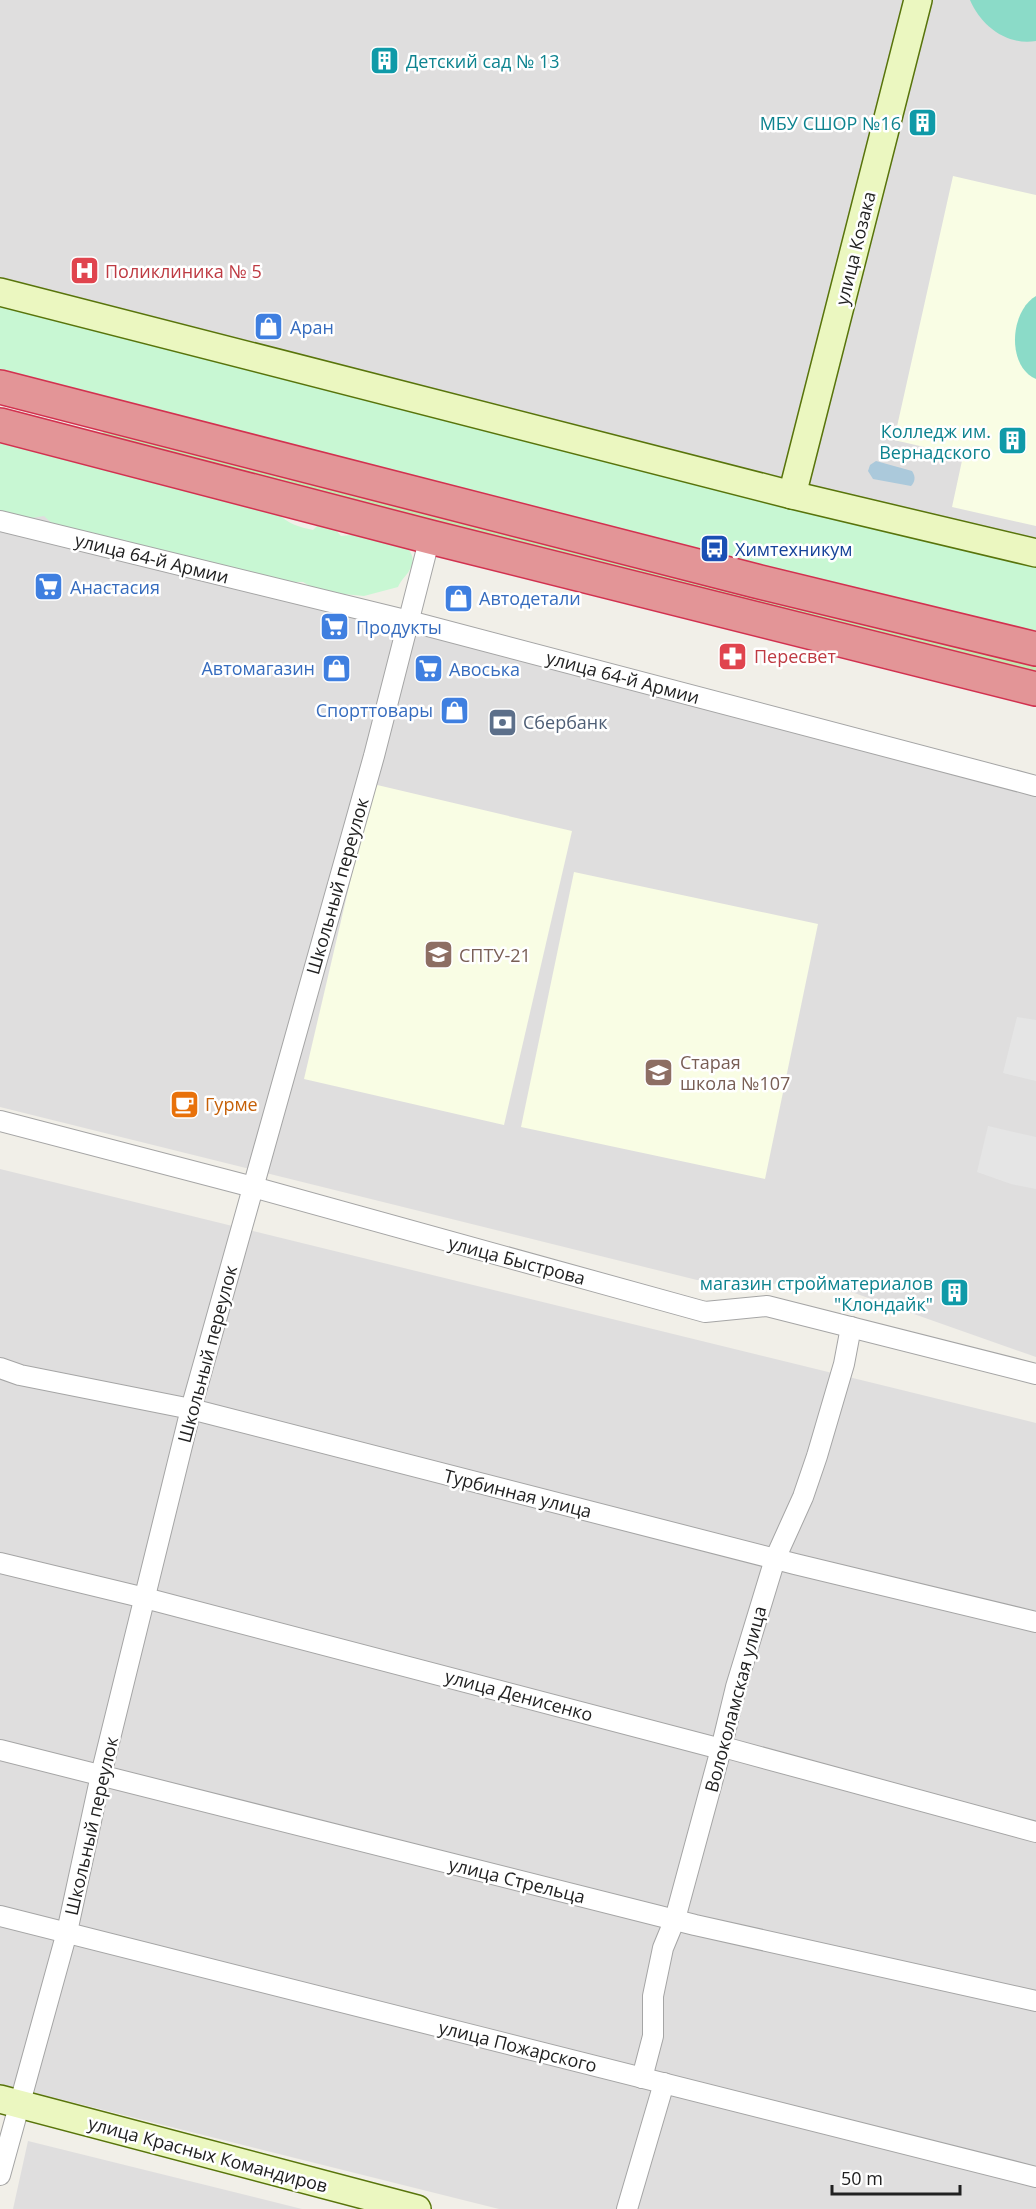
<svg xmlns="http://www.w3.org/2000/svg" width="1036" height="2209" viewBox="0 0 1036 2209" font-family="'Open Sans',sans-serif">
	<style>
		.residential { fill: #dfdede }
		.education { fill: #f9fde4 }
		.grass { fill: #c3e7b1 }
		.park { fill: #c8f7d3 }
		.pitch { fill: #8bdbc8 }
		.parking { fill: #e5e5e5 }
		.water { fill: #abc9db }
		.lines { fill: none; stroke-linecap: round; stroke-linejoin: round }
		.street-casing { stroke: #a5a5a5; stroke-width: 22 }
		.secondary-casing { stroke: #58740b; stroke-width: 30 }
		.highway-casing { stroke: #d2314f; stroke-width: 36 }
		.street { stroke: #fff; stroke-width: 20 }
		.secondary { stroke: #ebf7c0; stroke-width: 27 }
		.highway { stroke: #e39597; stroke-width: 33 }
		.labels { text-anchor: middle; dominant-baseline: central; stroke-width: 5; stroke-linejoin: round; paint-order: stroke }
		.culture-label { font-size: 18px; fill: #0d838f; stroke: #fff; text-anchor: end }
		.street-label { font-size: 18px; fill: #212121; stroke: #fff }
		.health-label { font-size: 18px; fill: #be3a42; stroke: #fff; text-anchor: start }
		.shop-label { font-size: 18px; fill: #366cbe; stroke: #fff; text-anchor: start }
		.transit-label { font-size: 18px; fill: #164399; stroke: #fff; text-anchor: start }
		.service-label { font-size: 18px; fill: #4e5e75; stroke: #fff; text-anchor: start }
		.education-label { font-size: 18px; fill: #785e54; stroke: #fff; text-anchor: start }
		.food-label { font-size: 18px; fill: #c56008; stroke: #fff; text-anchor: start }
	</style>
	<rect width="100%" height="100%" fill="#f1efe8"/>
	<!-- residential -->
	<g class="residential">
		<path d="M 0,0 L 1036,0 L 1036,641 L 0,381 Z"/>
		<path d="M 0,501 L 413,615 L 1036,780 L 1036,1357 L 843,1289 L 778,1284 L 697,1280 L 0,1107 Z"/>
		<path d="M 0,1169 L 1036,1423 L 1036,2209 L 499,2209 L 0,2084 Z"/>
		<path d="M 28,2141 L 302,2209 L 13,2209 Z"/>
	</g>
	<!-- education -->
	<g class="education">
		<path d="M 953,176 L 1036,195 L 1036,526 L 952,507 L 963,456 L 894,440 Z"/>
		<path d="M 373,784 L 572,831 L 504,1125 L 304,1079 Z"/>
		<path d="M 574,872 L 818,924 L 765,1179 L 521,1127 Z"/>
	</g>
	<!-- grass -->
	<path class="grass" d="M 107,431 L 1036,664 L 1036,674 L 105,440 L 101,433 Z"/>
	<!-- park -->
	<g class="park">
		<path d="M 0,303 L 1036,565 L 1036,636 L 0,375 Z"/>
		<path d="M 0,438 L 178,486 L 185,491 L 278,514 C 289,524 299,527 313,530 L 319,524 L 331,525 L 341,536 L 351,535 L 358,531 C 375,536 422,541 411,567 C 408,575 401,579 398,587 L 364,596 L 332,593 L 315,589 L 303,582 L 276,582 L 156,555 L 133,543 L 117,538 L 94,539 L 57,528 L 44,516 L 32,518 L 0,514 Z"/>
	</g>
	<!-- pitch -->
	<g class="pitch">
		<path d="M 970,0 L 1036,0 L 1036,41 C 1007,46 981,26 970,0 Z"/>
		<path d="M 1036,296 L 1036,379 C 1006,366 1010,311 1036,296 Z"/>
	</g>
	<!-- parking -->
	<g class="parking">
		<path d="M 1017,1017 L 1036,1020 L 1036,1081 L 1003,1073 Z"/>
		<path d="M 988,1126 L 1036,1137 L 1036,1189 L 1011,1184 L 977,1172 Z"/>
	</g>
	<!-- water -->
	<path class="water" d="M 876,461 L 912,471 C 916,477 915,482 911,486 L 873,479 L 868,471 L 870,465 Z"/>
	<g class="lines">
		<defs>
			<g id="street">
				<path d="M 0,521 L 409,621 L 1036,786"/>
				<path d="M 0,1121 L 253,1187 L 705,1312 L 767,1306 L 1036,1374"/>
				<path d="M 0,1368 L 20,1375 L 191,1409 L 795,1564 L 1036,1622"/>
				<path d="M 0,1563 L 145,1598 L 721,1749 L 727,1748 L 1036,1832"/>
				<path d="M 0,1750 L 695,1925 L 1036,2001"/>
				<path d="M 0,1916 L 1036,2177"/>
				<path d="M 642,2078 L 653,2036 L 653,1996 L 663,1948 L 675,1919 L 721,1749 L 736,1687 L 775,1559 L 803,1497 L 817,1456 L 844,1364 L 851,1327"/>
				<path d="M 0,2175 L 67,1932 L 101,1775 L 191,1409 L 374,756 L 430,537"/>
				<path d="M 627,2209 L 664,2083"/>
			</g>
			<g id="secondary">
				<path d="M 0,292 L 792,495 L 1036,553"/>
				<path d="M 792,495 L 918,0"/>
				<path d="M 0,2099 L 417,2209"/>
			</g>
			<g id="highway">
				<path d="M 0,387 L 756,581 L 1036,649"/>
				<path d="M 0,425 L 430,537 L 1036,689"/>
			</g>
		</defs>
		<!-- street casing -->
		<use href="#street" class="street-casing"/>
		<!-- secondary casing -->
		<use href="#secondary" class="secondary-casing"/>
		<!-- highway casing -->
		<use href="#highway" class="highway-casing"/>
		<!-- street -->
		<use href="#street" class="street"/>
		<!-- secondary -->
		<use href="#secondary" class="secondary"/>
		<!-- highway -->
		<use href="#highway" class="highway"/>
	</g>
	<!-- icons -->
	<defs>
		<symbol id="building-square" viewBox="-11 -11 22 22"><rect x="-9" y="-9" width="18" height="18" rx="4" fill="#0f9aa8" stroke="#fff"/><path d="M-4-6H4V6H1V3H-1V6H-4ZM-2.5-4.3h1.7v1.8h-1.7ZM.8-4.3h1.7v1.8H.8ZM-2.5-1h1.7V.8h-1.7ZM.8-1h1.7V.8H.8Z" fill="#fff"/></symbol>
		<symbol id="hospital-square" viewBox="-11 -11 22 22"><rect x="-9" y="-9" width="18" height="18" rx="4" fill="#e0444e" stroke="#fff"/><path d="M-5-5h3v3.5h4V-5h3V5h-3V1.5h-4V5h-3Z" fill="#fff"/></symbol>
		<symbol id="shop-square" viewBox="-11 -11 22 22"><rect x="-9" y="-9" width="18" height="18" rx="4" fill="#3f7fe0" stroke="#fff"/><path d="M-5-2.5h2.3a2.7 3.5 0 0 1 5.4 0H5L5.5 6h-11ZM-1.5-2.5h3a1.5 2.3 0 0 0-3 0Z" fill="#fff"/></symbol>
		<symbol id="bus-square" viewBox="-11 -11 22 22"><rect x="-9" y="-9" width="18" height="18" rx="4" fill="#1a4fb4" stroke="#fff"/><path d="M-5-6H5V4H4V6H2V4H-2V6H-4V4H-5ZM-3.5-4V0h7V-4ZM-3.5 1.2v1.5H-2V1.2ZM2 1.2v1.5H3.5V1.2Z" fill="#fff"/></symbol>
		<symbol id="supermarket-square" viewBox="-11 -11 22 22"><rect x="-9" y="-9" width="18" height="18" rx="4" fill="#3f7fe0" stroke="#fff"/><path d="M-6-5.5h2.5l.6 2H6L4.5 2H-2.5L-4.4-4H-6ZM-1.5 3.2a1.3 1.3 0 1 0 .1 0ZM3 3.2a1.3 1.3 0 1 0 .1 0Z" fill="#fff"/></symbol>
		<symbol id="pharmacy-square" viewBox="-11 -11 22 22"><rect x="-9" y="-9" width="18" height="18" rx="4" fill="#e0444e" stroke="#fff"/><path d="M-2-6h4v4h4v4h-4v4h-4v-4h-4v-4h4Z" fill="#fff"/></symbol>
		<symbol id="bank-square" viewBox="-11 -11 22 22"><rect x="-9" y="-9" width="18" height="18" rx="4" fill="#5c6f8a" stroke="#fff"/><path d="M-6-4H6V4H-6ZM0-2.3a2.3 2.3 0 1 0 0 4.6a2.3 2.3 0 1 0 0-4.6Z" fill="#fff"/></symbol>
		<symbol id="university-square" viewBox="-11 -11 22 22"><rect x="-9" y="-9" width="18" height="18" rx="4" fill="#8d6e63" stroke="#fff"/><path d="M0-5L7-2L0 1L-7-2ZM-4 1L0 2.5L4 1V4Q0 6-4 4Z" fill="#fff"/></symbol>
		<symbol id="school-square" viewBox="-11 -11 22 22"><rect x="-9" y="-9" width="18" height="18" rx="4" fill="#8d6e63" stroke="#fff"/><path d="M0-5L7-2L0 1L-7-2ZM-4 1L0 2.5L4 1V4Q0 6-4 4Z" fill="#fff"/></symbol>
		<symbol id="cafe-square" viewBox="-11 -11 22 22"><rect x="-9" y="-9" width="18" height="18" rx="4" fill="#e8710a" stroke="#fff"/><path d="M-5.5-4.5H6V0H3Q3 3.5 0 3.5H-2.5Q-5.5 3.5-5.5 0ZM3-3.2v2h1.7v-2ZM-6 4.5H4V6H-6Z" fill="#fff"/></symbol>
	</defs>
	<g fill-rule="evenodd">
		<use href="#building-square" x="368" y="44" width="33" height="33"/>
		<use href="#building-square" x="906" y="106" width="33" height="33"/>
		<use href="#hospital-square" x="68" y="254" width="33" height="33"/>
		<use href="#shop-square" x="252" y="310" width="33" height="33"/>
		<use href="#building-square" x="996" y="424" width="33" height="33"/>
		<use href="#bus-square" x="698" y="532" width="33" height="33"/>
		<use href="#supermarket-square" x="32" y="570" width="33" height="33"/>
		<use href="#shop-square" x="442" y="582" width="33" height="33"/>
		<use href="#supermarket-square" x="318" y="610" width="33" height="33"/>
		<use href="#pharmacy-square" x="716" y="640" width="33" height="33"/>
		<use href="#shop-square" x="320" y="652" width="33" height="33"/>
		<use href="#supermarket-square" x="412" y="652" width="33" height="33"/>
		<use href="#shop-square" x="438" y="694" width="33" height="33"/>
		<use href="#bank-square" x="486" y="706" width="33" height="33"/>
		<use href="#university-square" x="422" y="938" width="33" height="33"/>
		<use href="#school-square" x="642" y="1056" width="33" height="33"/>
		<use href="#cafe-square" x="168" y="1088" width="33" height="33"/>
		<use href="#building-square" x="938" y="1276" width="33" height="33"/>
	</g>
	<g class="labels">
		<!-- culture labels -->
		<g class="culture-label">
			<text x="406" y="61" text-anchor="start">Детский сад № 13</text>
			<text x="901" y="123">МБУ СШОР №16</text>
			<text x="991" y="431">Колледж им.<tspan x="991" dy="21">Вернадского</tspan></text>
			<text x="933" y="1283">магазин стройматериалов<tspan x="933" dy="21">"Клондайк"</tspan></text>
		</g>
		<!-- street labels -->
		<g class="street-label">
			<text transform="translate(855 248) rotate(-76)">улица Козака</text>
			<text transform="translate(152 558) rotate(14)">улица 64-й Армии</text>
			<text transform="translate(623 677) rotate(15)">улица 64-й Армии</text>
			<text transform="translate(337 886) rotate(-74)">Школьный переулок</text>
			<text transform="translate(517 1260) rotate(15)">улица Быстрова</text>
			<text transform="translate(207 1354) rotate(-75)">Школьный переулок</text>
			<text transform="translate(518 1493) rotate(14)">Турбинная улица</text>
			<text transform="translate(519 1695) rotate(15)">улица Денисенко</text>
			<text transform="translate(735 1699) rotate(-75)">Волоколамская улица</text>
			<text transform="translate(91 1826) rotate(-77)">Школьный переулок</text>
			<text transform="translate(517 1880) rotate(14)">улица Стрельца</text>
			<text transform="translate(518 2046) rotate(14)">улица Пожарского</text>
			<text transform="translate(208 2154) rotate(15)">улица Красных Командиров</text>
		</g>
		<!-- health labels -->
		<g class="health-label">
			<text x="105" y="271">Поликлиника № 5</text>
			<text x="754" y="656">Пересвет</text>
		</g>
		<!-- shop labels -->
		<g class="shop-label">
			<text x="290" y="327">Аран</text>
			<text x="70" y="587">Анастасия</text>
			<text x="479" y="598">Автодетали</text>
			<text x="356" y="627">Продукты</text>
			<text x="315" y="668" text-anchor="end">Автомагазин</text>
			<text x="449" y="669">Авоська</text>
			<text x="433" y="710" text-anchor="end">Спорттовары</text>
		</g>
		<!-- transit labels -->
		<g class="transit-label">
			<text x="735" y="549">Химтехникум</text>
		</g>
		<!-- service labels -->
		<g class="service-label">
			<text x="523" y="722">Сбербанк</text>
		</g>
		<!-- education labels -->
		<g class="education-label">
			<text x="459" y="955">СПТУ-21</text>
			<text x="680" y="1062">Старая<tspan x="680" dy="21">школа №107</tspan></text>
		</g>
		<!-- food labels -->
		<g class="food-label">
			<text x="205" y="1104">Гурме</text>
		</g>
	</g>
	<!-- scale -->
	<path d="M832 2185v9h128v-9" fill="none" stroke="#212121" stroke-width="3"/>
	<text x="841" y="2185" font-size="18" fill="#212121" stroke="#ffffff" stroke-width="4.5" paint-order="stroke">50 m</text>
</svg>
